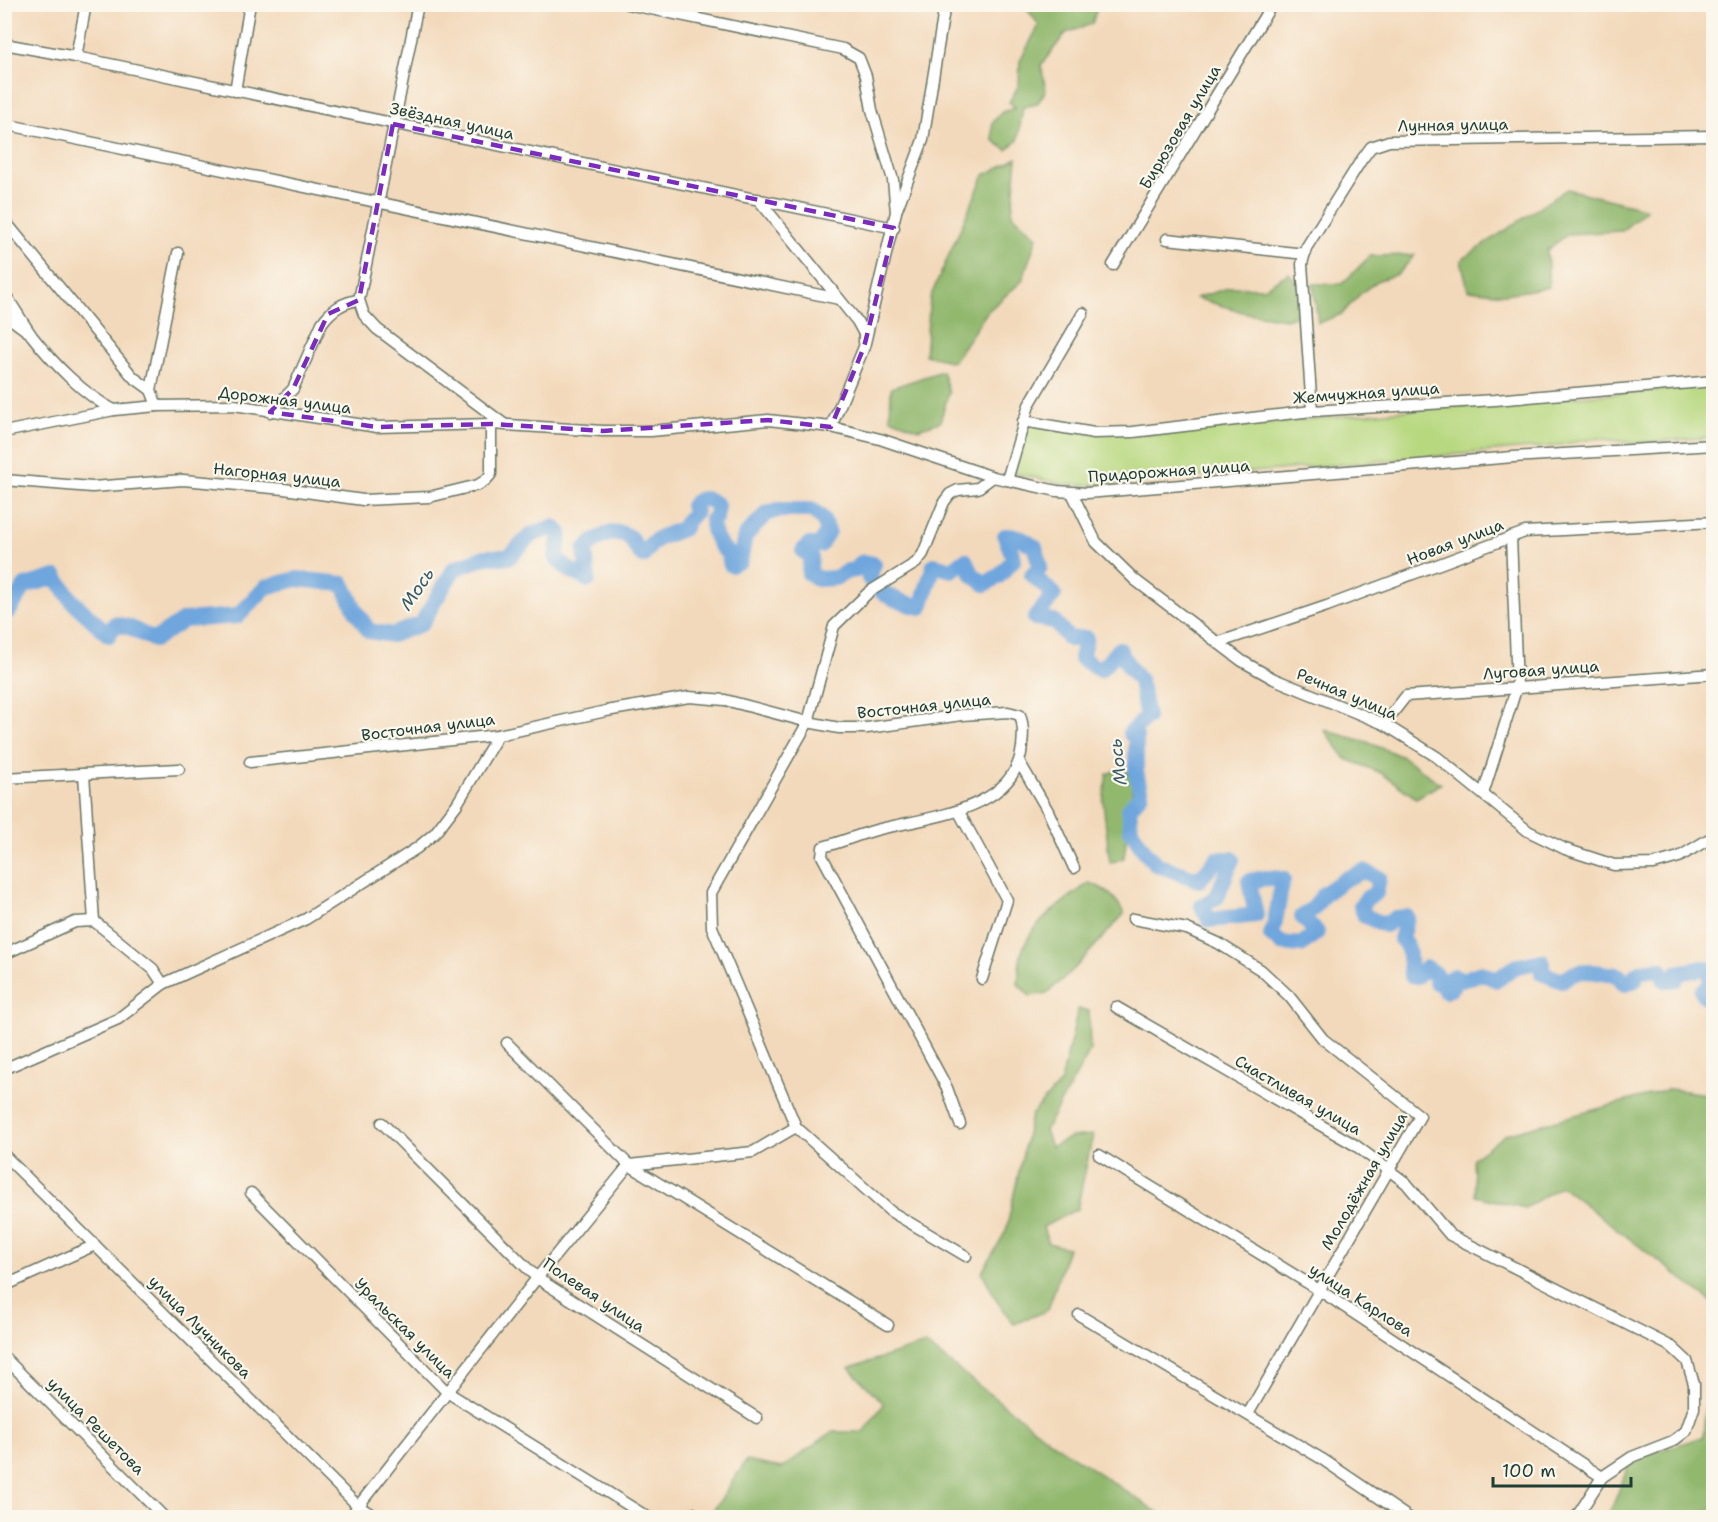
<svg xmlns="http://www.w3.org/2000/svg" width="1718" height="1522" viewBox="0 0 1718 1522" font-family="'Shantell Sans',sans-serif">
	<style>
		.green { fill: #b8d880; stroke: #6c8a5a; stroke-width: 1.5 }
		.forest { fill: #92b86e; stroke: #587a51; stroke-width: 1.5 }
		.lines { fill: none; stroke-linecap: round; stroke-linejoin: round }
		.river { stroke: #6ea6dd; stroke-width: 16 }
		.minor-casing { stroke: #697463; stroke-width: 13 }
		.minor { stroke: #fff; stroke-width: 10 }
		.marked { fill: none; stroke: #7b2cbf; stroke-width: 4.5; stroke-dasharray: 12 8; stroke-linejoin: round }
		.labels { text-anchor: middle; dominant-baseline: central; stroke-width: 4.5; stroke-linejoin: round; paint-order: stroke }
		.street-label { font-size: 16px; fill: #1f3d34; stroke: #fbf7ec }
		.water-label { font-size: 18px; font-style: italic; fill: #375c67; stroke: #fbf7ec }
	</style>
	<rect width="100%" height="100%" fill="#fbf7ec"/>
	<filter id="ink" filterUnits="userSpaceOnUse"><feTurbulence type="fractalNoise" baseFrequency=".0167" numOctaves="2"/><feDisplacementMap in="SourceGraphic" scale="12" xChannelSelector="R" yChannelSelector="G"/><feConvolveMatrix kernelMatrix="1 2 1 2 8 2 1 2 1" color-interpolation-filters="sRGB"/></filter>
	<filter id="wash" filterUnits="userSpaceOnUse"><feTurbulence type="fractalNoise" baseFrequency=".008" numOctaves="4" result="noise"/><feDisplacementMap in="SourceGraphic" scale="24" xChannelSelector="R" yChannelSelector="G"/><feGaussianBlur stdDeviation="1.35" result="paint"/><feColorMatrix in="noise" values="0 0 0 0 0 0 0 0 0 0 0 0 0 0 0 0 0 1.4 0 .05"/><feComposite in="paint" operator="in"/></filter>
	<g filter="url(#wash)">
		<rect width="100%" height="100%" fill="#f3d9bb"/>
		<!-- green -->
		<path class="green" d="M 1713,386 L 1713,437 L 1632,443 L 1597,438 L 1553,446 L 1101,485 L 1063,484 L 1014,473 L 1026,427 L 1032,425 L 1154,434 L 1398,411 Z"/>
		<!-- forest -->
		<g class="forest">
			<path d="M 1032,5 L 1098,5 L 1092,24 L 1066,33 L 1041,65 L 1046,90 L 1037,104 L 1023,107 L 1018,140 L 1007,150 L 993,140 L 992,123 L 1002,112 L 1016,108 L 1009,102 L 1019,85 L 1020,61 L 1039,25 L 1027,9 Z"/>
			<path d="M 1017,158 L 1012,214 L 1037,237 L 1022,281 L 987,312 L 953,362 L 925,355 L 930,298 L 984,175 Z"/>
			<path d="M 1567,189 L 1647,209 L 1622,231 L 1568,234 L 1547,250 L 1549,287 L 1505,294 L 1468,290 L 1461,260 Z"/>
			<path d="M 1415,255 L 1398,274 L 1379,280 L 1361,293 L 1342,314 L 1318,323 L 1313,284 L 1342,284 L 1370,256 Z"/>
			<path d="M 1289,273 L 1300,288 L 1299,314 L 1286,319 L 1246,313 L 1196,298 L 1231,287 L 1264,288 Z"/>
			<path d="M 942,371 L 949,392 L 940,422 L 918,429 L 890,418 L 891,388 Z"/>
			<path d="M 1324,730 L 1367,742 L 1403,757 L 1441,784 L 1416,798 L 1381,773 L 1346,759 Z"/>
			<path d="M 1124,767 L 1133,783 L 1124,858 L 1110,863 L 1103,802 L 1107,774 Z"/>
			<path d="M 1089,883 C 1106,888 1117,898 1124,914 L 1075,968 L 1047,993 L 1030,996 L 1018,984 C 1019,976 1019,967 1020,960 C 1025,926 1064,901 1089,883 Z"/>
			<path d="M 1078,1009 L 1089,1011 L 1090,1051 L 1045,1130 L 1051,1147 L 1071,1137 L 1093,1135 L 1077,1209 L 1043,1227 L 1048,1243 L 1068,1248 L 1048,1310 L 1014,1324 L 997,1301 L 982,1272 L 1006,1231 L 1031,1115 L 1061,1082 Z"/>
			<path d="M 1670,1089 L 1713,1095 L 1714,1507 L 1699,1513 L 1700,1517 L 1604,1517 L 1612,1508 L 1631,1459 L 1703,1437 L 1713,1303 L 1561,1186 L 1525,1208 L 1475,1196 L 1473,1158 L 1506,1134 Z"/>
			<path d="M 925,1344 L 1052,1442 L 1160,1514 L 1162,1517 L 709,1517 L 746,1461 L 782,1468 L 832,1432 L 863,1432 L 884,1404 L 849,1368 Z"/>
		</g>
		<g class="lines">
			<!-- river -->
			<path class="river" d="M 4,611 L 9,611 L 25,586 L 56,577 L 72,601 L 109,635 L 115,624 L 129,627 L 154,640 L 184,620 L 238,616 L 266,587 L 297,579 L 343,584 L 356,611 L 369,631 L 392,635 L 421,624 L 454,569 L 485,557 L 509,557 L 531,535 L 553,527 L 560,533 L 556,558 L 568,569 L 588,580 L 585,549 C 596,539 614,526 629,537 C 635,542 635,551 643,556 L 651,544 L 659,538 L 684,528 L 686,522 L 695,512 L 692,506 C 699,496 709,498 717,505 L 716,517 L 712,520 C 712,533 718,545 728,553 L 731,565 L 740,561 L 745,536 L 767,513 L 778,510 L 812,510 L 822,518 L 828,531 L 820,545 L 808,545 L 803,551 L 811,556 L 809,573 L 818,579 L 835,578 L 848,571 L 856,570 L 859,564 L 864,562 L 874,564 L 869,578 C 880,596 902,603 921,607 L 934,565 L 952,570 L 965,560 L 973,575 L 985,584 L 999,576 L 1014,559 L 1005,536 L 1019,537 L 1035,547 L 1040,567 L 1032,575 L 1054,594 L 1035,618 L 1054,621 L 1069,639 L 1086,638 L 1081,658 L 1100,670 L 1119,649 L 1129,667 L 1140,681 L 1147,717 L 1130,733 L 1136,737 L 1136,771 L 1141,794 L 1129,809 L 1131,830 L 1146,853 L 1156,864 L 1199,880 L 1217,859 L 1232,859 L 1217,897 L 1202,906 L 1209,920 L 1256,915 L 1249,881 L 1266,878 L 1283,879 C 1278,899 1278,915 1271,935 L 1281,943 L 1301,945 L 1317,932 L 1302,917 L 1314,908 L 1324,894 L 1345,879 L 1364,871 L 1379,878 L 1376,893 L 1367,898 L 1361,906 L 1365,916 L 1385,925 L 1395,918 L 1407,917 L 1401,939 L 1408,948 L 1411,975 L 1417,976 L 1427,968 L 1436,975 L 1436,982 L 1442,985 L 1445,991 L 1452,987 L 1449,979 L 1455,976 L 1462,980 L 1481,973 L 1497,980 L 1510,970 L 1518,966 L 1542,961 L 1542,973 L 1562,981 C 1580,967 1587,971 1608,974 C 1614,975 1617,974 1621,977 L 1622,982 L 1625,984 L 1635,980 L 1636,974 L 1641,971 L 1660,969 L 1665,980 L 1671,981 L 1676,979 L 1677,973 L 1705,968 L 1710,970 L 1712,975 L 1709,985 L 1702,992 L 1703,994 L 1710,999 L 1714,997"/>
		</g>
	</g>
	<g filter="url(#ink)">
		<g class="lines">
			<defs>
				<g id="minor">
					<path d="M 418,4 L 359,300 L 364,315 L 377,329 L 504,424"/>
					<path d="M 627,4 L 843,49 L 859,58 L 866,76 L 872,110 L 893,180 L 896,212 L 864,347 L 831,427"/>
					<path d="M 4,44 L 76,57 L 894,228"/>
					<path d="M 76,57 L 86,4"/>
					<path d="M 235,91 L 250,4"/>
					<path d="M 4,124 L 839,299"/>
					<path d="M 758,199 L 857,321 L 864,334 L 864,342"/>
					<path d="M 897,209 L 923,140 L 945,4"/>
					<path d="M 4,220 L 133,377 L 151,390"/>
					<path d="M 1167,239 L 1305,254"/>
					<path d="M 1113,265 L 1272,4"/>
					<path d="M 4,293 C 14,307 22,322 32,336 C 53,363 84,395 114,410"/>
					<path d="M 4,314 L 27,331"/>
					<path d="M 157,406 L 151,390 L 178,253"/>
					<path d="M 1312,411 L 1302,264 L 1306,248 L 1360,162 L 1371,147 L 1389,141 L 1714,136"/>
					<path d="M 270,412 L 293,389 L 322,323 C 331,310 342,302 359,300"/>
					<path d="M 1023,421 L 1094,433 L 1133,432 L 1312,411 L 1495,400 L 1714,381"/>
					<path d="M 4,432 L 114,410 L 157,406 L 234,405 L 377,427 L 491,424 L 603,431 L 651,431 L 768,420 L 831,427 L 880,439 L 993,477 L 1057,491 L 1087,493 L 1513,457 L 1714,445"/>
					<path d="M 4,480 L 92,487 L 183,480 L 284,489 L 363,500 L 429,497 L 478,485 L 486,480 L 491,474 L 491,424"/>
					<path d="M 1007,480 L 1029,405 L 1083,313"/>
					<path d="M 1072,493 L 1096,542 L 1135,580 L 1242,661 L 1274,679 L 1384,724 L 1437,757 L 1528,831 L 1565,849 L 1614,865 L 1654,864 L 1679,857 L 1714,836"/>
					<path d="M 1217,643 L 1327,606 L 1525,532 L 1714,522"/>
					<path d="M 1384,724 L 1406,696 L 1714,674"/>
					<path d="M 250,762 L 498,735 L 606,711 L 689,697 L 725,700 L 808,722 L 839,728 L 867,728 L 962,715 L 1008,712 L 1020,715 C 1024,726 1023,735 1022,747 C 1015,812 926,817 876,830 C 858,835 841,842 823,847 L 822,856 L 947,1088 L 960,1124"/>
					<path d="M 1020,763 L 1048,811 L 1074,868"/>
					<path d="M 84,774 L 94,921"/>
					<path d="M 4,778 L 179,769"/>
					<path d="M 1483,794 L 1517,686 L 1511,537"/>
					<path d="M 959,812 L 1007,900 L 982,979"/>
					<path d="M 1133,919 L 1187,929 L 1218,943 L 1261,970 L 1289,996 L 1323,1039 L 1420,1116 L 1248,1414"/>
					<path d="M 4,954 L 75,922 L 94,921 L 153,969 L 163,984"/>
					<path d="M 1116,1007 L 1355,1145 L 1406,1183 L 1450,1235 L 1672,1347 L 1687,1361 L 1694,1384 L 1694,1408 L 1686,1431 L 1673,1441 L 1632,1457 L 1602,1477 L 1576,1518"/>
					<path d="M 507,1043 L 629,1165 L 888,1325"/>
					<path d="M 4,1069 L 118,1019 L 163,984 L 306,919 L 417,848 L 435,833 L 457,804 L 498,735"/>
					<path d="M 382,1123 L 537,1278 L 757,1418"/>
					<path d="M 4,1155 L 358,1506 L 377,1518"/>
					<path d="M 1099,1155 L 1319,1290 L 1602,1477"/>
					<path d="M 251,1193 L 447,1392 L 649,1518"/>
					<path d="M 966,1256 L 890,1211 L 796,1127 L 712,927 L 711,893 L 808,722 L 834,626 L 869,592 L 916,563 L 923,554 L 944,502 L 950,494 L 958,490 L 978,488 L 993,477"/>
					<path d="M 4,1286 L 95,1245"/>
					<path d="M 1079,1315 L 1322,1459 L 1409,1518"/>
					<path d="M 4,1357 L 165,1518"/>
					<path d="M 349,1518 L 537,1278 L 629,1165 L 753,1152 L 796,1127"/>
					<path d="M 688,1518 L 693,1513"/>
				</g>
			</defs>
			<!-- minor casing -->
			<use href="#minor" class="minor-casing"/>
			<!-- minor -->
			<use href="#minor" class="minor"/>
		</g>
	</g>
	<!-- marked area -->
	<path class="marked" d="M 393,124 L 894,228 L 864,347 L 831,427 L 768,420 L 603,431 L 491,424 L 377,427 L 270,412 L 293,389 L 328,314 L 359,300 Z"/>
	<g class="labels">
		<!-- street labels -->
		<g class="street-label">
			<text transform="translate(452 121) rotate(12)">Звёздная улица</text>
			<text transform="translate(1453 125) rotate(-1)">Лунная улица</text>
			<text transform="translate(1180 127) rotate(-59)">Бирюзовая улица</text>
			<text transform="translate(1366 393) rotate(-4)">Жемчужная улица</text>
			<text transform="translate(285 400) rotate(7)">Дорожная улица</text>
			<text transform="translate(1169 471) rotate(-4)">Придорожная улица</text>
			<text transform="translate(277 475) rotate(6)">Нагорная улица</text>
			<text transform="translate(1455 542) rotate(-21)">Новая улица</text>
			<text transform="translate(1541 670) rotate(-4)">Луговая улица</text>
			<text transform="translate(1347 694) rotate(23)">Речная улица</text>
			<text transform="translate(924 706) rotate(-6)">Восточная улица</text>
			<text transform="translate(428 727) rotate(-7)">Восточная улица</text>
			<text transform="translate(1298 1095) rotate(30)">Счастливая улица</text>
			<text transform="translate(1364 1181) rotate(-60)">Молодёжная улица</text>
			<text transform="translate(594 1295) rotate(34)">Полевая улица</text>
			<text transform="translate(1361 1300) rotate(33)">улица Карлова</text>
			<text transform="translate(200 1327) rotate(45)">улица Лучникова</text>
			<text transform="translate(405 1328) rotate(45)">Уральская улица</text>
			<text transform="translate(96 1426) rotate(45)">улица Решетова</text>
		</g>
		<!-- water labels -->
		<g class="water-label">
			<text transform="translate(417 589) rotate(-56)">Мось</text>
			<text transform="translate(1118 762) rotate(-97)">Мось</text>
		</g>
	</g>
	<!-- margin -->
	<rect width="1718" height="1522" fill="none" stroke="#fbf7ec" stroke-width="24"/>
	<!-- scale -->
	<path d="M1493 1477v9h138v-9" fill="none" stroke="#1f3d34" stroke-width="3"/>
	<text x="1502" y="1477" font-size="18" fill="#1f3d34" stroke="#fbf7ec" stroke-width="4.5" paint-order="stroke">100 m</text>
</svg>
